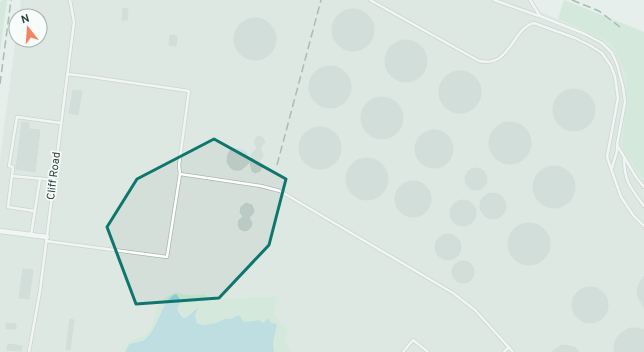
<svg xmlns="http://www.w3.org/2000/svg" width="644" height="352" viewBox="0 0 644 352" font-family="Overpass,sans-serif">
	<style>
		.built { fill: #d4dfda }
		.green { fill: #bfe0c8 }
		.water { fill: #8ec9d4 }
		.building { fill: #bbcac4; stroke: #b8c9c2 }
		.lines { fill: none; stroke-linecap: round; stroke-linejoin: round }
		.lane-casing { stroke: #a8b8b2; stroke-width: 4 }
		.street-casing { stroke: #a8b8b2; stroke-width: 6 }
		.lane { stroke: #fff; stroke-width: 2.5 }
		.street { stroke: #fff; stroke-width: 4.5 }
		.rail { stroke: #5f7d75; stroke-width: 1.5; stroke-dasharray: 8 4; stroke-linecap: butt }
		.marked { fill: none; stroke: #0f766e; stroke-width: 3; stroke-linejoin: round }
		.labels { text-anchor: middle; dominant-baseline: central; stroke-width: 3.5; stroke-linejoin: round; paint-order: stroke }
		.street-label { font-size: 11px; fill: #24423a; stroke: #f7fbf9 }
	</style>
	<rect width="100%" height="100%" fill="#e6efeb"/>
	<!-- built -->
	<path class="built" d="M 21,0 L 530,0 L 541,12 L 611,43 L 627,75 L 622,149 L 644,179 L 644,352 L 291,352 L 285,340 L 289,332 L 275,315 L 277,296 L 211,299 L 204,294 L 190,296 L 184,295 L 178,292 L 155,313 L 155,321 L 148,331 L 142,336 L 131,340 L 125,352 L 0,352 L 0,159 L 16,36 L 16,40 L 40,40 L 40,16 L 19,16 Z"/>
	<!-- green -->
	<g class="green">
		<path d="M 3,0 L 7,0 L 0,52 L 0,2 Z"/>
		<path d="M 564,0 L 644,32 L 644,179 L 622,149 L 627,76 L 611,43 L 558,19 Z"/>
		<path d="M 178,292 C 187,297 194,295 204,294 L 211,299 L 277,296 L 275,315 L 289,332 L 285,340 L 291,352 L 274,352 L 273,343 L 275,329 L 263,323 L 259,320 L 244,322 L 234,317 L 230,319 L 224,319 L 216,323 L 203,325 L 197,323 L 195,317 L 197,307 L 187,317 L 183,318 L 181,313 L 177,309 L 179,305 L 161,312 C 158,322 151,337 141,341 C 137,343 133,343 129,344 L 131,340 C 138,338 144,336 148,331 C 154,325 153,320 155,313 C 158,302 167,295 178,292 Z"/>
	</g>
	<!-- water -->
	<path class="water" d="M 176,294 C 182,300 180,303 177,309 L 183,318 L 187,317 L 198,307 L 195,316 L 197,323 L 203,325 L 216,323 L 224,319 L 230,319 L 239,315 L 244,322 L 259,320 L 263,323 L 268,318 L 271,323 L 277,324 L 273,343 L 274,352 L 125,352 L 129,344 C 133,343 140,342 144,340 C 158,331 162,298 176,294 Z"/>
	<!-- building -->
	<g class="building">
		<path d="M 123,8 L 128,9 L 127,20 L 122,20 Z"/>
		<circle cx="353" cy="30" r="21"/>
		<circle cx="255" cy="39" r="21"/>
		<path d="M 170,35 L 177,36 L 176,46 L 169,45 Z"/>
		<circle cx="406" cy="61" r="21"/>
		<circle cx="330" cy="87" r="21"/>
		<circle cx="460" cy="92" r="21"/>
		<circle cx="574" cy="110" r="21"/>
		<path d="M 73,90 L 82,91 L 78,115 L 69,113 Z"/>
		<circle cx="382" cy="118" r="21"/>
		<path d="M 22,122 L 29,123 L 29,129 L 40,130 L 35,172 L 16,169 Z"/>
		<circle cx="510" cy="143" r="21"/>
		<circle cx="320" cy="148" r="21"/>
		<circle cx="434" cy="149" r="19"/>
		<path d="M 260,136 L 263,138 L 265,142 L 260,148 L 263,154 L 262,158 L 259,161 L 262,167 L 260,171 L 255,173 L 252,171 L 250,162 L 241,170 L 234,170 L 231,168 L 227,162 L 228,154 L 230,151 L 233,149 L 241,149 L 246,152 L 250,160 L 253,152 L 257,148 L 255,144 L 255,140 L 257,137 Z"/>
		<circle cx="367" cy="179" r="21"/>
		<circle cx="554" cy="187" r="21"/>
		<circle cx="476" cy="179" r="11"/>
		<circle cx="413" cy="199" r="18"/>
		<circle cx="493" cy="206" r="13"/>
		<circle cx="463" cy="213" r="13"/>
		<path d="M 246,203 L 252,205 L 254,211 L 252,215 L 249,217 L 252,223 L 251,227 L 248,230 L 244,231 L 240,229 L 238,225 L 239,220 L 243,217 L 240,212 L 241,207 Z"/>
		<circle cx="529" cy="244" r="21"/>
		<circle cx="448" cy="247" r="13"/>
		<circle cx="463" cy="272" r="11"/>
		<path d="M 23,269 L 33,270 L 29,299 L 19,298 Z"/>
		<path d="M 644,276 L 644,307 L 638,297 L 637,290 L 639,284 Z"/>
		<circle cx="590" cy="305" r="18"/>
		<path d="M 70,319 L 74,320 L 70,350 L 66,349 Z"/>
		<path d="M 6,323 L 16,324 L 16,329 L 6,329 Z"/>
		<path d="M 630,328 L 637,328 L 644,330 L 644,352 L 614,352 L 615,341 L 619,335 L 624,331 Z"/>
		<path d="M 8,344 L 22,346 L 21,351 L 7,350 Z"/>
		<path d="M 565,345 L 576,348 L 579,352 L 552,352 L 560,346 Z"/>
	</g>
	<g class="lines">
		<defs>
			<g id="lane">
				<path d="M 370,0 L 479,61 C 511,68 512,28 534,23 L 575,38 L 591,46 L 602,53 L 611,66 L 615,77 L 618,98 L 607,157 L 621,197 L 633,215 L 644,226"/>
				<path d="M 494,0 L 539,16"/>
				<path d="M 530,0 L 540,16 L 585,34 L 602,43 L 612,53 L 617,64 L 623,87 L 625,102 L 617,145 L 617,151 L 612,168"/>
				<path d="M 67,74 L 85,76 L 189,91 L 179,165 L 180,174"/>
				<path d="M 617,145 L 636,177 L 644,187"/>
				<path d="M 624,157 C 624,181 630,187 644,206"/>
				<path d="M 12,176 L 54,180"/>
				<path d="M 34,211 L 8,207 L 13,167 L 9,166 L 17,117 L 61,123"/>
				<path d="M 31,235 L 40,178"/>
				<path d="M 46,241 L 167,257 L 180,174 L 261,186 L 280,191 L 453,293 L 475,310 L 513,352"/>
				<path d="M 29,352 L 40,291 L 74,22 L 70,0"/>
				<path d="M 403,352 L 413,340 L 428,352"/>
				<path d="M 504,352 L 509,347"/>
			</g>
			<path id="street" d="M 0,231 L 47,237"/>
		</defs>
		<!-- lane casing -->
		<use href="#lane" class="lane-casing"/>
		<!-- street casing -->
		<use href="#street" class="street-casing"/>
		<!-- lane -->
		<use href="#lane" class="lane"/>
		<!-- street -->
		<use href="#street" class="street"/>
		<!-- rail -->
		<g class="rail">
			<path d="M 572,0 L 599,11 L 620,27"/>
			<path d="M 0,84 L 11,0"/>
			<path d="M 277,165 L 321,0"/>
		</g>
	</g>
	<!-- marked area -->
	<path d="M0 0H644V352H0ZM 214,139 L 286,179 L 269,245 L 219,298 L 136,304 L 107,227 L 137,179 Z" fill="#e6efeb" fill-opacity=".55" fill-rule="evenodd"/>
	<path class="marked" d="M 214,139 L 286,179 L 269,245 L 219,298 L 136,304 L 107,227 L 137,179 Z"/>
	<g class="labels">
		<!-- street labels -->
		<g class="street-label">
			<text transform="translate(54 176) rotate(-83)">Cliff Road</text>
		</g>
	</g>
	<!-- north arrow -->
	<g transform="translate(28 28) rotate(343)"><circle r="19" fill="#f7fbf9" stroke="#a3b1ad"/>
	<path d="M0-3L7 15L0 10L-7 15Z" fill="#f4845f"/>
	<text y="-6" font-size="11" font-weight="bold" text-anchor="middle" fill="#24423a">N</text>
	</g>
</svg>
